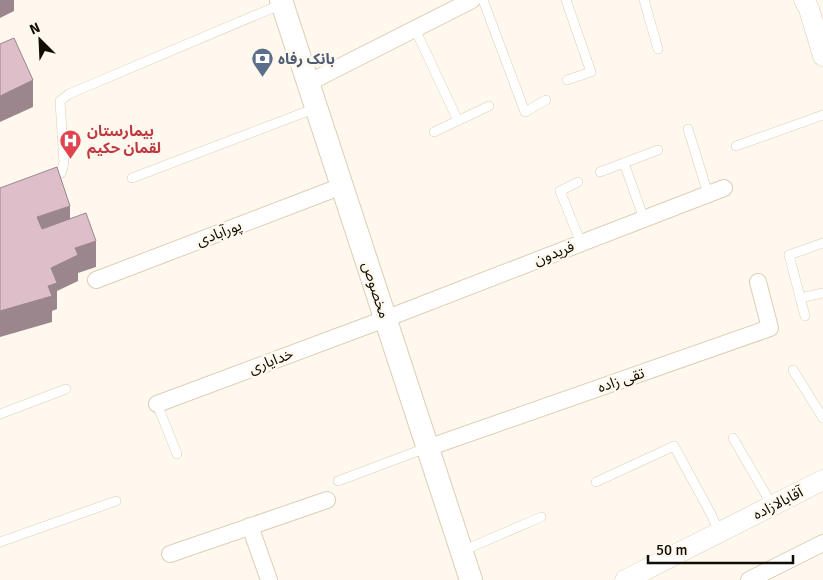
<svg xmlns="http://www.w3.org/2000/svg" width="823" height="580" viewBox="0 0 823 580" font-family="Signika,'Noto Sans Arabic',sans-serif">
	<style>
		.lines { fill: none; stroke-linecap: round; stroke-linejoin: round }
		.service-casing { stroke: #ddceb5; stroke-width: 10 }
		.minor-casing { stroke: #ddceb5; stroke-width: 18 }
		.tertiary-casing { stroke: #ddceb5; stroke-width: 21 }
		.secondary-casing { stroke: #ddceb5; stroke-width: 24 }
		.service { stroke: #fff; stroke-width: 9 }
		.minor { stroke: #fff; stroke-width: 16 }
		.tertiary { stroke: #fff; stroke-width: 20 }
		.secondary { stroke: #fff; stroke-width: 22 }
		.shaded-wall { fill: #9b868d }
		.building { fill: #debfc9; stroke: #9b868d }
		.labels { text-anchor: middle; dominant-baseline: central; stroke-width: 5; stroke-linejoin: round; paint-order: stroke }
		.service-label { font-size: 15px; font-weight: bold; fill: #4e5e75; stroke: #fff8ee; text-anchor: start }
		.health-label { font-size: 15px; font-weight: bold; fill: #be3a42; stroke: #fff8ee; text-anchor: start }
		.street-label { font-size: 15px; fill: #110c04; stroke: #fff8ee }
	</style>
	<rect width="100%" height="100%" fill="#fff8ee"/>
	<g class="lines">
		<defs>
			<g id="service">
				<path d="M 483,0 L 525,112 L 546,100"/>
				<path d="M 566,0 L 591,72 L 567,80"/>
				<path d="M 644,0 L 658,49"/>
				<path d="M 415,29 L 458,121"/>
				<path d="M 688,129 L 708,194"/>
				<path d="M 434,132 L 489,106"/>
				<path d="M 736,146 L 823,115"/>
				<path d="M 624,163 L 644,219"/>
				<path d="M 600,172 L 658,150"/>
				<path d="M 50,177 L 61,173 L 64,163 L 60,101 L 69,94 L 282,4"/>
				<path d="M 132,178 L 316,108"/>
				<path d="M 578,182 L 560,191 L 581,243"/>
				<path d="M 800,298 L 823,293"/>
				<path d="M 805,316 L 789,255 L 823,243"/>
				<path d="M 793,370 L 823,418"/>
				<path d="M 157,404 L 177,454"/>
				<path d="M 0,414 L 66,389"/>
				<path d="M 733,438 L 772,505"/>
				<path d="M 338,481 L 426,448"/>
				<path d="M 596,482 L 674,446 L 711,514 L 719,532"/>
				<path d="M 0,542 L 116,501"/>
				<path d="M 462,551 L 541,517"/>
			</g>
			<g id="minor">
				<path d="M 308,83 L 472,0"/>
				<path d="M 96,280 L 342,186"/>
				<path d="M 157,404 L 385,319 L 724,188"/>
				<path d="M 427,448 L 770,328 L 758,282"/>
				<path d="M 250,526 L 269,580"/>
				<path d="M 170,554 L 327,500"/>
				<path d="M 749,580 L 823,543"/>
			</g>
			<g id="tertiary">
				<path d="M 804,0 L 809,9 L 823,56"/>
				<path d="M 625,580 L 823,480"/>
			</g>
			<path id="secondary" d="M 281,0 L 471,580"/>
		</defs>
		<!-- service casing -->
		<use href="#service" class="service-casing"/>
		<!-- minor casing -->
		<use href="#minor" class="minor-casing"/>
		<!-- tertiary casing -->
		<use href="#tertiary" class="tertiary-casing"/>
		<!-- secondary casing -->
		<use href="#secondary" class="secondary-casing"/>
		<!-- service -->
		<use href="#service" class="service"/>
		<!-- minor -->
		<use href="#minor" class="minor"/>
		<!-- tertiary -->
		<use href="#tertiary" class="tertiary"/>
		<!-- secondary -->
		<use href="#secondary" class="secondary"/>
	</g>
	<!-- shaded-wall -->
	<g class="shaded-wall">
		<path d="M 0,0 L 14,0 L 14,11 L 0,18 Z"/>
		<path d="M 33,80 L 33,107 L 0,122 L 0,96 Z"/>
		<path d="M 70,206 L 70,232 L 37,243 L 37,217 Z"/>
		<path d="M 96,241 L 96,267 L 78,273 L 78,281 L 57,291 L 57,309 L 52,311 L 52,322 L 0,337 L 0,311 L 48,286 L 51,268 L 75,248 Z"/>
	</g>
	<!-- building -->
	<g class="building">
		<path d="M 14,38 L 33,80 L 0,96 L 0,44 Z"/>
		<path d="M 57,167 L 70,206 L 37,217 L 42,229 L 86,213 L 96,241 L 75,248 L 78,255 L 51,268 L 57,283 L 48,286 L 52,296 L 0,311 L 0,188 Z"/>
	</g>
	<!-- icons -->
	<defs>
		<symbol id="bank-pin" viewBox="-11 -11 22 30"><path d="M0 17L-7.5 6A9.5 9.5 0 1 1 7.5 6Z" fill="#5c6f8a" stroke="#fff8ee"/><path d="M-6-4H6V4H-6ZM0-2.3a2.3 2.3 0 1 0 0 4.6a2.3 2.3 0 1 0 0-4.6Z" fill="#fff"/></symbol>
		<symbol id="hospital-pin" viewBox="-11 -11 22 30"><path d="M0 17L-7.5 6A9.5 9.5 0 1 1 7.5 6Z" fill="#e0444e" stroke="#fff8ee"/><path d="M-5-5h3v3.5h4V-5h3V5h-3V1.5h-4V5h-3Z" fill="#fff"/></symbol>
	</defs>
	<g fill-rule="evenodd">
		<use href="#bank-pin" x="250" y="46" width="25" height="34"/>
		<use href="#hospital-pin" x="58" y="128" width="25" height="34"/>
	</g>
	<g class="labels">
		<!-- service labels -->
		<g class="service-label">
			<text x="278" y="59">بانک رفاه</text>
		</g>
		<!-- health labels -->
		<g class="health-label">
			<text x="87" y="131">بیمارستان<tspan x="87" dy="17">لقمان حکیم</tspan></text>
		</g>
		<!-- street labels -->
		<g class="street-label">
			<text transform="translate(219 233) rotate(-21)">پورآبادی</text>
			<text transform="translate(554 253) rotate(-21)">فریدون</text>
			<text transform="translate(376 290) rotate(72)">مخصوص</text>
			<text transform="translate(271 361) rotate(-21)">خدایاری</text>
			<text transform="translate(621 380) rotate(-19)">تقی زاده</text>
			<text transform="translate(778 503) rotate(-27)">آقابالازاده</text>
		</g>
	</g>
	<!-- north arrow -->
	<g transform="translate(40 40) rotate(336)" stroke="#fff8ee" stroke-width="4" paint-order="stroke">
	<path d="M0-4L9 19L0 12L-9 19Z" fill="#110c04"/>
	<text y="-8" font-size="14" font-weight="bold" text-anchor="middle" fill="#110c04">N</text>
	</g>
	<!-- scale -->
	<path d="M648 555v8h145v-8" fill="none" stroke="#110c04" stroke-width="2.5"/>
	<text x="656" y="555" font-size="15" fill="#110c04" stroke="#fff8ee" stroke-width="4" paint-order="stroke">50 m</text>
</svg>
